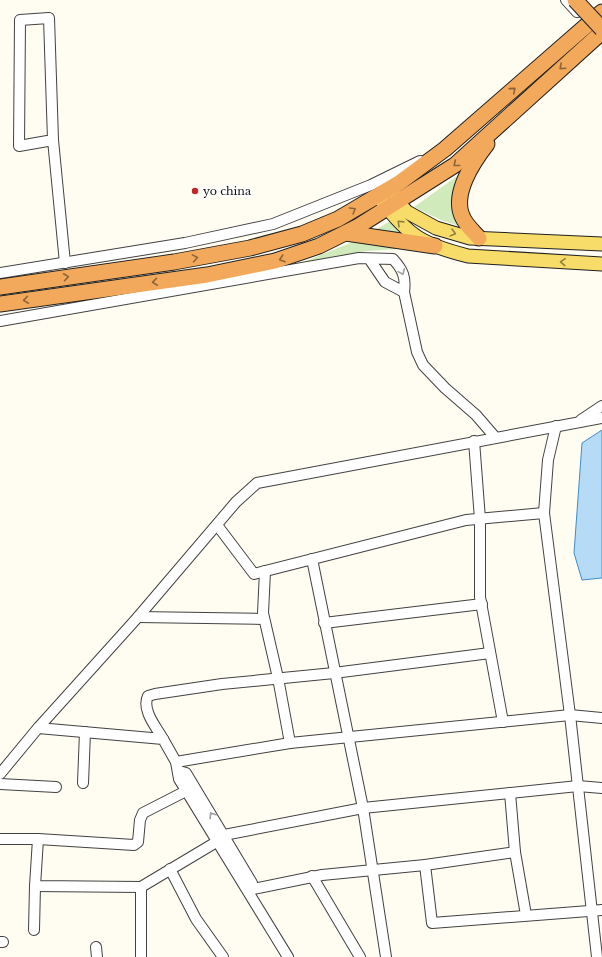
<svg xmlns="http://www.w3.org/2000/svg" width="602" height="957" viewBox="0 0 602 957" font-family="'Libre Baskerville',serif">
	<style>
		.green { fill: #d1eabb }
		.water { fill: #b6dbf6; stroke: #3e8ccd }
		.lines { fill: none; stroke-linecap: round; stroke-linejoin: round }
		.minor-casing { stroke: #424242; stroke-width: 12 }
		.major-casing { stroke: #202020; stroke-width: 15 }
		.highway-casing { stroke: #202020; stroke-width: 17 }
		.minor { stroke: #fff; stroke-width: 10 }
		.major { stroke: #f7dc69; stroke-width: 13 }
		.highway { stroke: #f3a95b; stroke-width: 15 }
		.highway-bridge-casing { stroke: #202020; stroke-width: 17; stroke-linecap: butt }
		.highway-bridge { stroke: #f3a95b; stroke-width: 15 }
		.oneway { stroke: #8c6439 }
		.oneway2 { stroke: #8f8040 }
		.oneway3 { stroke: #9f9f9f }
		.poi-dot { fill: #bf2827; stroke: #fff; stroke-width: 1.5 }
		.labels { text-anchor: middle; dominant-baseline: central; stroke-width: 4; stroke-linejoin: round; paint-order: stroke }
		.poi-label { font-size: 11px; fill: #0f0f0f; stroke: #fff; text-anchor: start }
	</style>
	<rect width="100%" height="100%" fill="#fffdf2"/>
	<!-- green -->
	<g class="green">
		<path d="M 463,172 L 468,229 L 441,220 L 414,207 Z"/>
		<path d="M 394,219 L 408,234 L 373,231 Z"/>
		<path d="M 355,241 L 413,248 L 367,251 L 307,263 L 306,261 Z"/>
	</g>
	<!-- water -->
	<path class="water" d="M 602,430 L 602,578 L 582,580 L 574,553 L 582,443 Z"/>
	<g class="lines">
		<defs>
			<g id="minor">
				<path d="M 566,0 L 577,12"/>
				<path d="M 53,140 L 49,18 L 20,20 L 19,146 L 53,140 L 65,263"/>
				<path d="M 0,273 L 185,243 L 273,224 L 371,185 L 420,161"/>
				<path d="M 404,292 L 417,352 L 423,365 L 445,388 L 476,415 L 495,437"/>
				<path d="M 0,321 L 359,258 L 393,259 C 403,270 406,277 404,292 L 385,282 L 370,260"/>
				<path d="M 581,420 L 602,406"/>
				<path d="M 556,426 L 548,460 L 544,513 L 570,715 L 597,957"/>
				<path d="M 474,441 L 480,519 L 480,597 L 503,722"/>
				<path d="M 217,525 L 254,574 L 466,520 L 544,513"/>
				<path d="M 312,559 L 363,808 L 578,786 L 602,788"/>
				<path d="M 265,571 L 263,613 L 278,678 L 290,743"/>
				<path d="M 138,617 L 264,619"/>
				<path d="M 324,623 L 482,604"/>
				<path d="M 38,728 L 138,617 L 236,502 L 257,483 L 602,418"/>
				<path d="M 163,739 C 157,728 141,710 148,696 L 155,694 L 222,684 L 334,673 L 490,653"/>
				<path d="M 176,762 L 290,743 L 570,715 L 602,718"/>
				<path d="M 179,771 L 186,773 L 252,883"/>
				<path d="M 0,774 L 38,728 L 163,739 L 176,762 L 179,779 L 288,957"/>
				<path d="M 83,783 L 85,732"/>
				<path d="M 0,784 L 56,787"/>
				<path d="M 510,793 L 515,852 L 526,915"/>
				<path d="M 0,839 L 38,839 L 35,886 L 141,887 L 218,841 L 224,835 L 363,808 L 386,957"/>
				<path d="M 38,839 L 134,845 L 138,842 L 140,820 L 143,813 L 186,791"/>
				<path d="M 425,865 L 432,923 L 602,910"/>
				<path d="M 170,869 L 196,919 L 223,957"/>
				<path d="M 312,876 L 360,957"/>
				<path d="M 141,887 L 141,957"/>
				<path d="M 249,890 L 322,875 L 425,865 L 515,852"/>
				<path d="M 34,930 L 35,886"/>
				<path d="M 0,942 L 3,942"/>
				<path d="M 96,947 L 97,957"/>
			</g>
			<g id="major">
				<path d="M 390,188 L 398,202 L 407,212 L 436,228 L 470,238 L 602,244"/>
				<path d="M 382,201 C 409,237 424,245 468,256 L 602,264"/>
			</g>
			<g id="highway">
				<path d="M 346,233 L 435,246"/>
				<path d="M 479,238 C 474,232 466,225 463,218 C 451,195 473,162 487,144"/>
				<path d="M 0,287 L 174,262 L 250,248 L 302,234 L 338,219 L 399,183 L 445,149 L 602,12"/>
				<path d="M 0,304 L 207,275 L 275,261 L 319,246 L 357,227 L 455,165 L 602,32"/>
			</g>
		</defs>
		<!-- minor casing -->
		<use href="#minor" class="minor-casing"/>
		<!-- major casing -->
		<use href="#major" class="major-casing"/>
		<!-- highway casing -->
		<use href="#highway" class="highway-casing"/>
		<!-- minor -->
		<use href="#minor" class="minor"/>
		<!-- major -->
		<use href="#major" class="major"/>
		<!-- highway -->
		<use href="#highway" class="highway"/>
		<defs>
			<path id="highway-bridge" d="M 575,0 L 602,29"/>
		</defs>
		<!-- highway-bridge casing -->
		<use href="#highway-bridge" class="highway-bridge-casing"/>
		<!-- highway-bridge -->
		<use href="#highway-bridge" class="highway-bridge"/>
	</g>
	<!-- one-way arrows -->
	<defs><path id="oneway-chevron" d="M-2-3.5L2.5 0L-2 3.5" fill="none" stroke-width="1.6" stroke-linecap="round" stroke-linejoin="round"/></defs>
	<g class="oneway">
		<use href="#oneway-chevron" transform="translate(562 67) rotate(138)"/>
		<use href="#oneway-chevron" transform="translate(513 90) rotate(-41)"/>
		<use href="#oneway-chevron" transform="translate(456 164) rotate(141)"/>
		<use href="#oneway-chevron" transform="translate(353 210) rotate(-31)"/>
		<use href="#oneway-chevron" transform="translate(195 258) rotate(-10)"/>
		<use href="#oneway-chevron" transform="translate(282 259) rotate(162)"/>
		<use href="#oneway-chevron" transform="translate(66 277) rotate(-8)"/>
		<use href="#oneway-chevron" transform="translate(155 282) rotate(172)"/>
		<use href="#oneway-chevron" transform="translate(26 300) rotate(172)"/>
	</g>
	<g class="oneway2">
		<use href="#oneway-chevron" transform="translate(400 223) rotate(-136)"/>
		<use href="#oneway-chevron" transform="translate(453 233) rotate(15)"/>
		<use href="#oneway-chevron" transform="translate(563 262) rotate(-177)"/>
	</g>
	<g class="oneway3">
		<use href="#oneway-chevron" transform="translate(402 272) rotate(66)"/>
		<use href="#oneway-chevron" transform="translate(212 815) rotate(-122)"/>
	</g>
	<!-- markers -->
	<circle class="poi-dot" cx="195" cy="191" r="4"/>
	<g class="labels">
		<!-- poi labels -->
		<g class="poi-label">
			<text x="203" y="191">yo china</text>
		</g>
	</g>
</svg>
